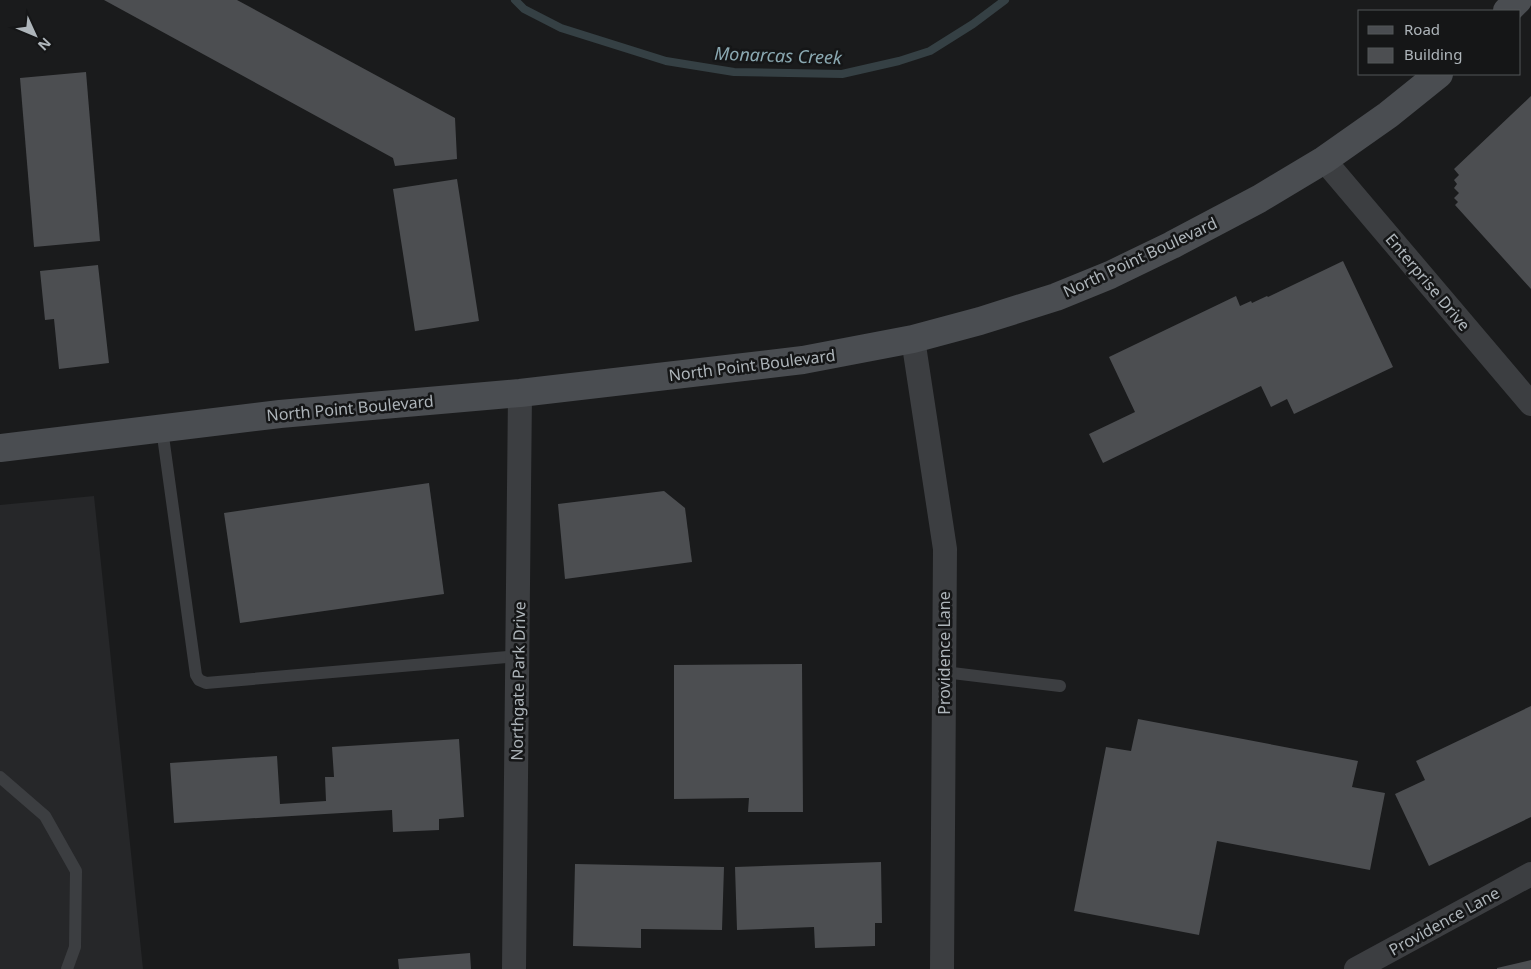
<svg xmlns="http://www.w3.org/2000/svg" width="1531" height="969" viewBox="0 0 1531 969" font-family="'Noto Sans',sans-serif">
	<style>
		.built { fill: #262729 }
		.lines { fill: none; stroke-linecap: round; stroke-linejoin: round }
		.stream { stroke: #354044; stroke-width: 8 }
		.building { fill: #4c4e51 }
		.lane { stroke: #3c3e41; stroke-width: 12 }
		.street { stroke: #3c3e41; stroke-width: 24 }
		.secondary { stroke: #4a4d51; stroke-width: 28 }
		.labels { text-anchor: middle; dominant-baseline: central; stroke-width: 5; stroke-linejoin: round; paint-order: stroke }
		.street-label { font-size: 16px; fill: #aeb5ba; stroke: #151617 }
		.water-label { font-size: 18px; font-style: italic; fill: #8aa8b1; stroke: #151617 }
	</style>
	<rect width="100%" height="100%" fill="#1a1b1c"/>
	<!-- built -->
	<path class="built" d="M 94,496 L 143,969 L 0,969 L 0,505 Z"/>
	<g class="lines">
		<!-- stream -->
		<path class="stream" d="M 515,0 L 524,9 L 561,28 L 666,61 L 734,72 L 842,74 L 899,61 L 930,51 L 973,24 L 1005,0"/>
	</g>
	<!-- building -->
	<g class="building">
		<path d="M 104,0 L 237,0 L 455,118 L 457,159 L 395,166 L 393,158 Z"/>
		<path d="M 86,72 L 100,241 L 34,247 L 20,78 Z"/>
		<path d="M 1531,96 L 1531,289 L 1455,205 L 1458,202 L 1454,198 L 1459,193 L 1454,188 L 1457,184 L 1454,180 L 1459,175 L 1454,169 Z"/>
		<path d="M 457,179 L 479,321 L 415,331 L 393,189 Z"/>
		<path d="M 1343,261 L 1393,367 L 1294,414 L 1287,399 L 1271,407 L 1261,386 L 1103,463 L 1089,434 L 1135,412 L 1109,357 L 1236,296 L 1240,306 L 1251,301 L 1252,303 L 1267,296 L 1268,297 Z"/>
		<path d="M 98,265 L 109,363 L 59,369 L 54,319 L 45,320 L 40,271 Z"/>
		<path d="M 429,483 L 444,594 L 240,623 L 224,513 Z"/>
		<path d="M 664,491 L 685,508 L 692,562 L 565,579 L 558,504 Z"/>
		<path d="M 802,664 L 803,812 L 748,812 L 749,798 L 674,799 L 674,665 Z"/>
		<path d="M 1531,706 L 1531,817 L 1429,866 L 1395,794 L 1425,780 L 1416,761 Z"/>
		<path d="M 1138,719 L 1358,761 L 1352,787 L 1385,793 L 1370,870 L 1217,841 L 1199,935 L 1074,911 L 1106,747 L 1131,751 Z"/>
		<path d="M 459,739 L 464,817 L 439,819 L 439,830 L 393,832 L 392,810 L 174,823 L 170,763 L 277,756 L 280,804 L 326,801 L 325,777 L 334,777 L 332,747 Z"/>
		<path d="M 881,862 L 882,923 L 875,923 L 875,946 L 815,948 L 814,927 L 737,930 L 735,867 Z"/>
		<path d="M 575,864 L 724,867 L 722,930 L 641,929 L 641,948 L 573,946 Z"/>
		<path d="M 470,953 L 471,969 L 399,969 L 398,959 Z"/>
		<path d="M 1531,960 L 1531,969 L 1497,969 L 1497,968 Z"/>
	</g>
	<g class="lines">
		<!-- lane -->
		<g class="lane">
			<path d="M 162,429 L 196,675 L 199,680 L 206,683 L 518,656"/>
			<path d="M 944,672 L 1060,686"/>
			<path d="M 0,777 L 45,816 L 76,871 L 75,947 L 67,969"/>
		</g>
		<!-- street -->
		<g class="street">
			<path d="M 1324,160 L 1531,404"/>
			<path d="M 913,339 L 945,549 L 942,969"/>
			<path d="M 514,969 L 520,393"/>
			<path d="M 1356,969 L 1531,874"/>
		</g>
		<!-- secondary -->
		<g class="secondary">
			<path d="M 1507,11 L 1518,0"/>
			<path d="M 0,448 L 280,414 L 520,393 L 803,360 L 913,339 L 980,321 L 1056,297 L 1110,275 L 1172,245 L 1259,199 L 1324,160 L 1388,115 L 1439,74"/>
		</g>
	</g>
	<g class="labels">
		<!-- street labels -->
		<g class="street-label">
			<text transform="translate(1140 257) rotate(-25)">North Point Boulevard</text>
			<text transform="translate(1428 282) rotate(50)">Enterprise Drive</text>
			<text transform="translate(752 365) rotate(-7)">North Point Boulevard</text>
			<text transform="translate(350 408) rotate(-5)">North Point Boulevard</text>
			<text transform="translate(944 653) rotate(-90)">Providence Lane</text>
			<text transform="translate(518 681) rotate(-89)">Northgate Park Drive</text>
			<text transform="translate(1444 921) rotate(-29)">Providence Lane</text>
		</g>
		<!-- water labels -->
		<g class="water-label">
			<text transform="translate(778 55) rotate(2)">Monarcas Creek</text>
		</g>
	</g>
	<!-- legend -->
	<rect x="1358" y="10" width="162" height="65" fill="#151617" stroke="#525658"/>
	<rect x="1368" y="26" width="25" height="8" fill="#4a4d51" stroke="#525658"/>
	<text x="1404" y="35" font-size="15" fill="#aeb5ba">Road</text>
	<rect x="1368" y="48" width="25" height="15" fill="#4c4e51" stroke="#525658"/>
	<text x="1404" y="60" font-size="15" fill="#aeb5ba">Building</text>
	<!-- north arrow -->
	<g transform="translate(35 35) rotate(134)" stroke="#151617" stroke-width="4" paint-order="stroke">
	<path d="M0-4L9 19L0 12L-9 19Z" fill="#aeb5ba"/>
	<text y="-8" font-size="14" font-weight="bold" text-anchor="middle" fill="#aeb5ba">N</text>
	</g>
</svg>
